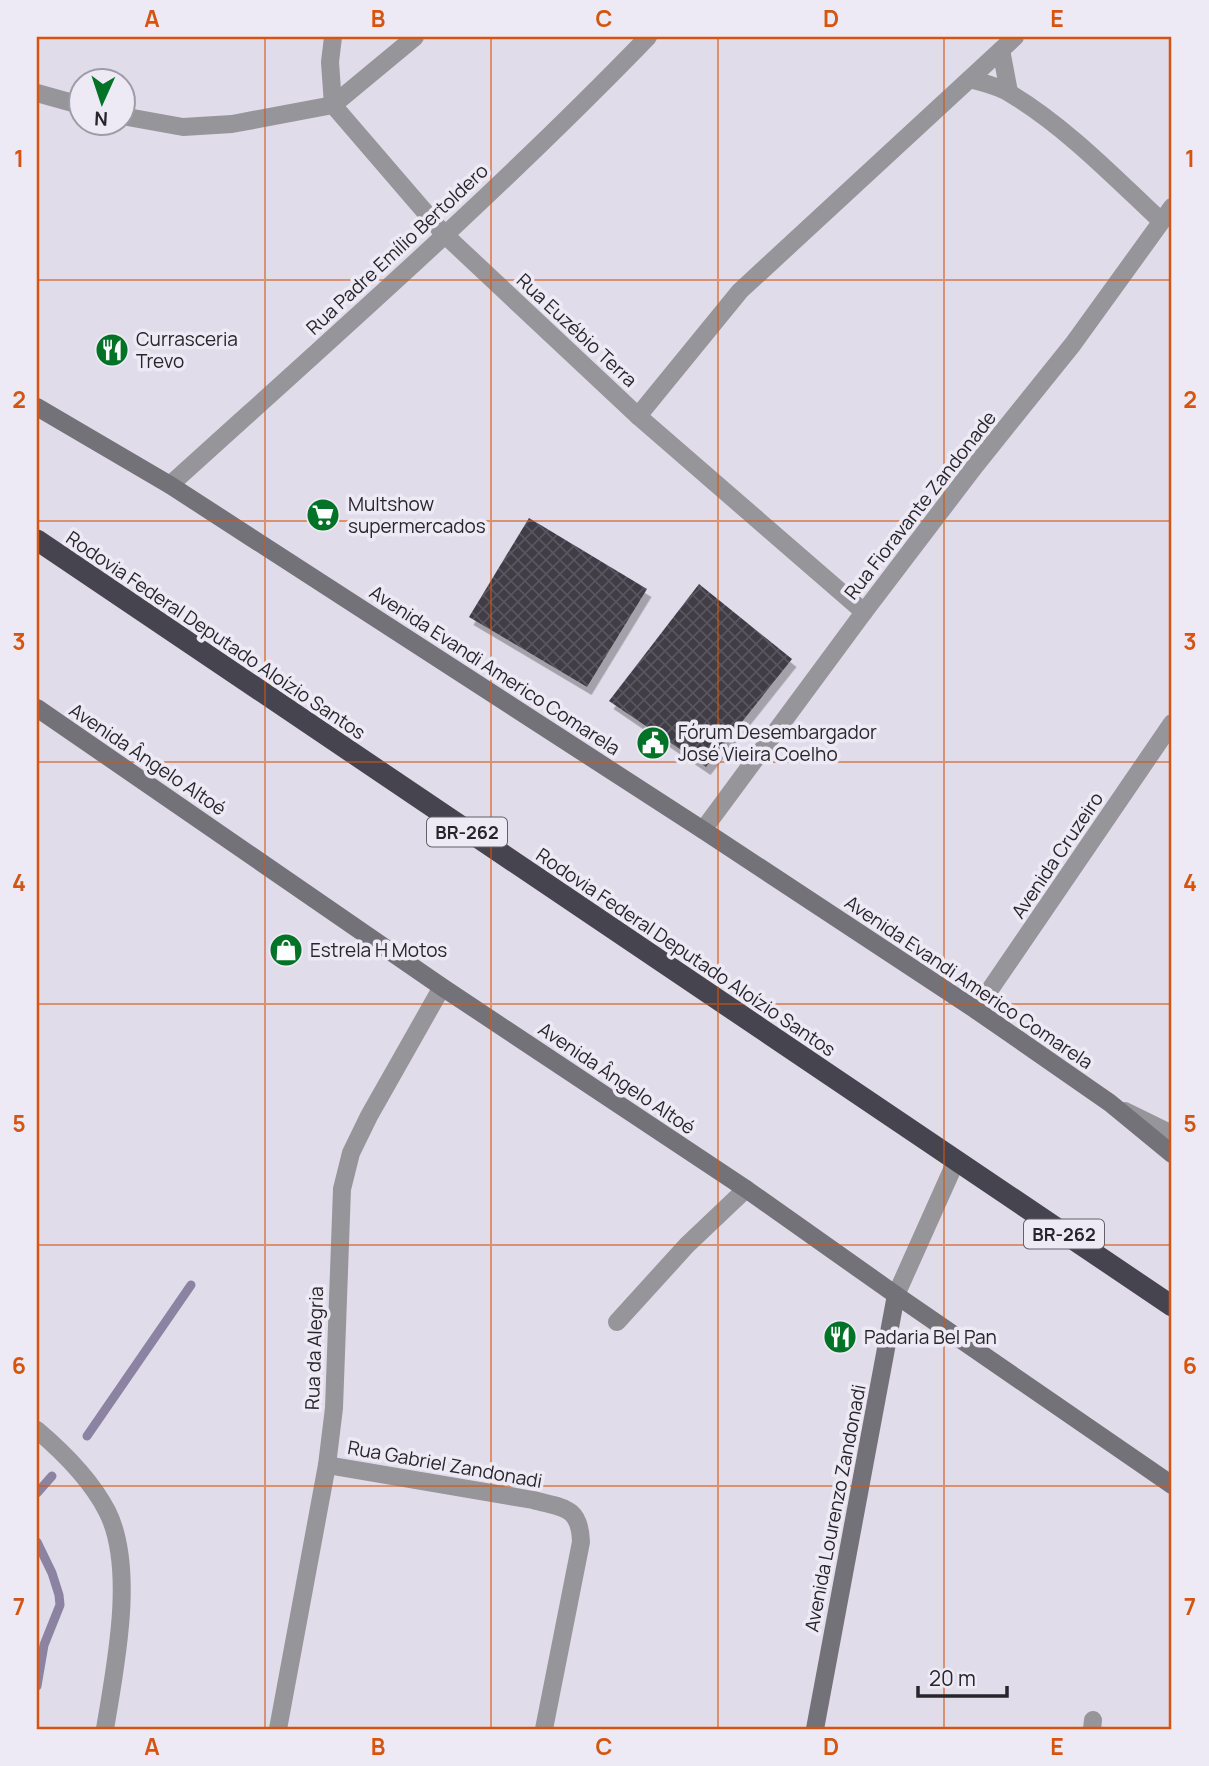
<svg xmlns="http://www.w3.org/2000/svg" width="1209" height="1766" viewBox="0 0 1209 1766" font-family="Manrope,sans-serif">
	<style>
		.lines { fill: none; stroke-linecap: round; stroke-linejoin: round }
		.stream { stroke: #8b83a1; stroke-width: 9 }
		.building { fill: url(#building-cross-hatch); filter: url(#shadow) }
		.street { stroke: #96959a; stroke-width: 18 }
		.secondary { stroke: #747279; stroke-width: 18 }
		.highway { stroke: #46444e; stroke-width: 21 }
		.grid { fill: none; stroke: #d5540f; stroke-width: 2; stroke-opacity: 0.55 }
		.labels { text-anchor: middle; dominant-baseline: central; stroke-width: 7; stroke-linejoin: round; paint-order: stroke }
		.shield { fill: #edeaf6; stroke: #626168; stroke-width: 2 }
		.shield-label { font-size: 18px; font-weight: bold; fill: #27262b }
		.street-label { font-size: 19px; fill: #27262b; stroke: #edeaf6 }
		.poi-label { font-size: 19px; fill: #27262b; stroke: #edeaf6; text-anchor: start }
		.neatline { fill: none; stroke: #d5540f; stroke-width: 2.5 }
		.grid-label { font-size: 23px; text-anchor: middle; font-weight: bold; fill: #d5540f }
	</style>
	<defs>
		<pattern id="building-cross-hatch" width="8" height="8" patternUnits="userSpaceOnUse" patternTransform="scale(1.75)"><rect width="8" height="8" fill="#3f3d47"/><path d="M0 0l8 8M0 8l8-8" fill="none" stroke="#58575f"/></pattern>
		<filter id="shadow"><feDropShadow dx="4.5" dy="8" stdDeviation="0" flood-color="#0004"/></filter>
	</defs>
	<rect width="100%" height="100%" fill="#e0dce9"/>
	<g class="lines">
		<!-- stream -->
		<g class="stream">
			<path d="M 87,1436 L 191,1285"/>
			<path d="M 37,1493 L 52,1476"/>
			<path d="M 37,1542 L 52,1573 L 59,1595 L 60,1605 L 44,1645 L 37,1686"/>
		</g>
	</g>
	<!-- building -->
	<g class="building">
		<path d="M 529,518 L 647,589 L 587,687 L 469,617 Z"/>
		<path d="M 699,584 L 792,659 L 706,767 L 609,701 Z"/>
	</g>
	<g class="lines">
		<!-- street -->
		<g class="street">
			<path d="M 333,37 L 330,62 L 333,105 L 444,234 L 638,416 L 864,612"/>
			<path d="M 1001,50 L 1009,92"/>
			<path d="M 970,79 C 983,83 999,86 1011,94 C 1067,128 1114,177 1161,221"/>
			<path d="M 37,93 L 80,105"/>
			<path d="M 122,116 L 183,127 L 232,124 L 333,105 L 415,37"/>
			<path d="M 638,416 L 740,291 L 1015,37"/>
			<path d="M 170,485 C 331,339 496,194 648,37"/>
			<path d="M 703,830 L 864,612 L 975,466 L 1073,344 L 1172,207"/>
			<path d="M 976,1010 L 1172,723"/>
			<path d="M 1125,1111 L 1172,1134"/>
			<path d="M 896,1295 L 956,1161"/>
			<path d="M 617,1322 L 687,1245 L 746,1189"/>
			<path d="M 37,1430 C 63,1452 91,1480 107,1511 C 136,1568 115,1668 105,1729"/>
			<path d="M 327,1465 L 533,1500 C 563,1508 580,1506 581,1542 L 544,1729"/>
			<path d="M 278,1729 L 327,1465 L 334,1408 L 342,1189 L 351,1153 L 369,1116 L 442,987"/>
			<path d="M 1092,1729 L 1093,1720"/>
		</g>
		<!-- secondary -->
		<g class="secondary">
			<path d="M 37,407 L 170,485 L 703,830 L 976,1010 L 1110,1103 L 1172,1154"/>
			<path d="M 37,708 L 442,987 L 746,1189 L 896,1295 L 1172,1485"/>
			<path d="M 815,1729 L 896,1295"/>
		</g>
		<!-- highway -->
		<path class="highway" d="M 37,540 L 1172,1306"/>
	</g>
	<!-- grid -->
	<path class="grid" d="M 265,37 L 265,1729M 491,37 L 491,1729M 718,37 L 718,1729M 944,37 L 944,1729M 37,280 L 1172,280M 37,521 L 1172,521M 37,762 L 1172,762M 37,1004 L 1172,1004M 37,1245 L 1172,1245M 37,1486 L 1172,1486"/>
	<!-- icons -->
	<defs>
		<symbol id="restaurant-disc" viewBox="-11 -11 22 22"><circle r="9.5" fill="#007327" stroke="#edeaf6"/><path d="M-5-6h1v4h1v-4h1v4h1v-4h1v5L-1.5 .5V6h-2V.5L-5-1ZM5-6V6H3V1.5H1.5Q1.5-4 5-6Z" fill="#fff"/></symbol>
		<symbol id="supermarket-disc" viewBox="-11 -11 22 22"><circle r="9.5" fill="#007327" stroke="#edeaf6"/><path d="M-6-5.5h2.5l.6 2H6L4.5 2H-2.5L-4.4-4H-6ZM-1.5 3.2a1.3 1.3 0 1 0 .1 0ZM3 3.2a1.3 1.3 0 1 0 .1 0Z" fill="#fff"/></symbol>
		<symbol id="civic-disc" viewBox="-11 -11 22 22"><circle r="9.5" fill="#007327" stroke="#edeaf6"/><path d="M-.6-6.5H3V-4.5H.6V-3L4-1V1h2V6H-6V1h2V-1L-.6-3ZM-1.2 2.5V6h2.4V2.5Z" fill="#fff"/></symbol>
		<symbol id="shop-disc" viewBox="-11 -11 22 22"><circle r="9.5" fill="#007327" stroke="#edeaf6"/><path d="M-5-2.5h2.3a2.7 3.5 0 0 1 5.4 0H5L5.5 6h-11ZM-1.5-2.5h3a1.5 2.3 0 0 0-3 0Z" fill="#fff"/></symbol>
	</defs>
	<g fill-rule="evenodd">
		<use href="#restaurant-disc" x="93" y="331" width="38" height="38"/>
		<use href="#supermarket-disc" x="304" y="496" width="38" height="38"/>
		<use href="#civic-disc" x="634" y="724" width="38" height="38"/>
		<use href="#shop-disc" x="267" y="931" width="38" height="38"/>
		<use href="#restaurant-disc" x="821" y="1318" width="38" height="38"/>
	</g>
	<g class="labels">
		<!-- shield labels -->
		<g class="shield">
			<rect x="427" y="817.5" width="80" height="29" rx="5"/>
			<rect x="1024" y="1219.5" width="80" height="29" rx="5"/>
		</g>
		<g class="shield-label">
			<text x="467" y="832">BR-262</text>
			<text x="1064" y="1234">BR-262</text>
		</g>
		<!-- street labels -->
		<g class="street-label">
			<text transform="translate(397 249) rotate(-43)">Rua Padre Emílio Bertoldero</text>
			<text transform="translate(577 330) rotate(43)">Rua Euzébio Terra</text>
			<text transform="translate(920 505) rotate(-52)">Rua Fioravante Zandonade</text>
			<text transform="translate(216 635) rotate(34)">Rodovia Federal Deputado Aloízio Santos</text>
			<text transform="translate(495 670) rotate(33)">Avenida Evandi Americo Comarela</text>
			<text transform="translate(148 759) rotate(34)">Avenida Ângelo Altoé</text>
			<text transform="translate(1057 855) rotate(-56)">Avenida Cruzeiro</text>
			<text transform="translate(686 952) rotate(34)">Rodovia Federal Deputado Aloízio Santos</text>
			<text transform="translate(969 982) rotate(34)">Avenida Evandi Americo Comarela</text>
			<text transform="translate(617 1078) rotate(34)">Avenida Ângelo Altoé</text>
			<text transform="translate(314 1348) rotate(-88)">Rua da Alegria</text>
			<text transform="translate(445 1464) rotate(10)">Rua Gabriel Zandonadi</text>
			<text transform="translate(835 1508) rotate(-79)">Avenida Lourenzo Zandonadi</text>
		</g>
		<!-- poi labels -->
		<g class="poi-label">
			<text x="136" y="339">Currasceria<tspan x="136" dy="22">Trevo</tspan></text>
			<text x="348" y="504">Multshow<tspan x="348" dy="22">supermercados</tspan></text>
			<text x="678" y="732">Fórum Desembargador<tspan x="678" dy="22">José Vieira Coelho</tspan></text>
			<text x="310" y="950">Estrela H Motos</text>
			<text x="864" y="1337">Padaria Bel Pan</text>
		</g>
	</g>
	<!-- border -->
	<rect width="1209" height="1766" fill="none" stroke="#edeaf6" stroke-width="77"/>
	<!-- north arrow -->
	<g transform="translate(102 102) rotate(183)"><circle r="33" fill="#edeaf6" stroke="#9e9ca5" stroke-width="2"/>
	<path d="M0-5L12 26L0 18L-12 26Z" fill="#007327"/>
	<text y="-10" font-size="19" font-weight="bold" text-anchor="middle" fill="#27262b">N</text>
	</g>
	<!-- scale -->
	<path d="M918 1686v10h89v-10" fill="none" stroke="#27262b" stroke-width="3.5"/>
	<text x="929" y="1686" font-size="21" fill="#27262b" stroke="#edeaf6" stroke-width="5" paint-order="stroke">20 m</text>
	<rect x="38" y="38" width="1132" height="1690" class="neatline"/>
	<g class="grid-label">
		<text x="152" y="27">A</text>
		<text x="378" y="27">B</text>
		<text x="604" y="27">C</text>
		<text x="831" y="27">D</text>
		<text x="1057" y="27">E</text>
		<text x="19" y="167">1</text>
		<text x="1190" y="167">1</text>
		<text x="19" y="408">2</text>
		<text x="1190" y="408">2</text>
		<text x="19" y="650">3</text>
		<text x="1190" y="650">3</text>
		<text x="19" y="891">4</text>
		<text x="1190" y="891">4</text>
		<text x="19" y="1132">5</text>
		<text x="1190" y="1132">5</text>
		<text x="19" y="1374">6</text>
		<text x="1190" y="1374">6</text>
		<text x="19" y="1615">7</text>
		<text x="1190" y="1615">7</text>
		<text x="152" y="1755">A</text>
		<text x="378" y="1755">B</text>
		<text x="604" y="1755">C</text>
		<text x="831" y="1755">D</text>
		<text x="1057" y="1755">E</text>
	</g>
</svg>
